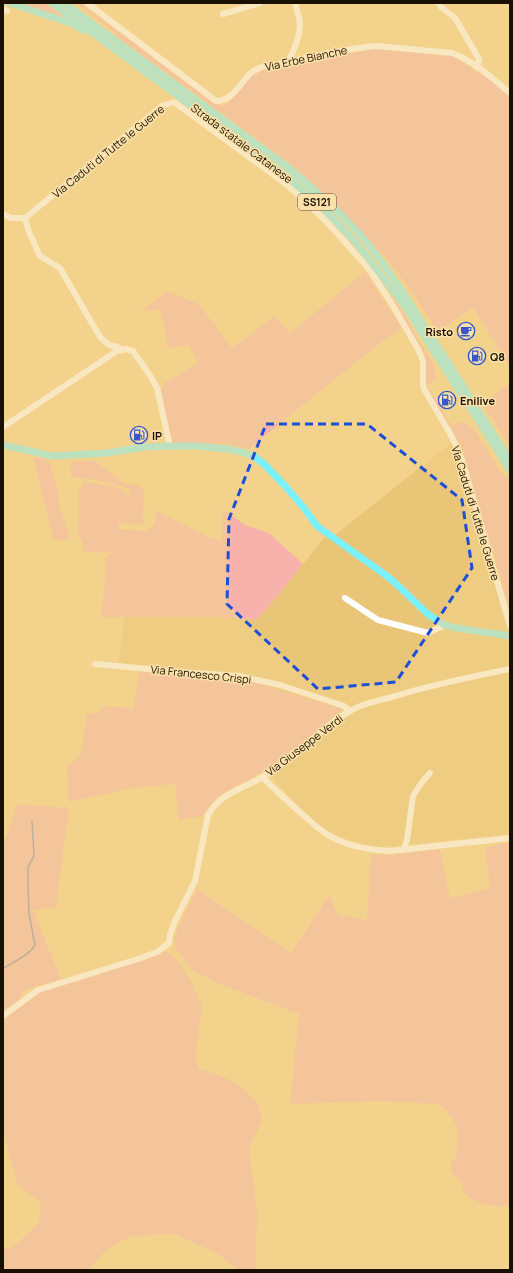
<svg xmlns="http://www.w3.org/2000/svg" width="513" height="1273" viewBox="0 0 513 1273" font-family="Manrope,sans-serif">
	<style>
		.built { fill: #e9c677 }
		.green { fill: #f7b3ab }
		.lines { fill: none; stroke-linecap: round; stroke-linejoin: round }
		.stream { stroke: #7384ae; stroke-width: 1.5 }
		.minor { stroke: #fff; stroke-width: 6 }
		.major { stroke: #7bf1fd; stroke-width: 7 }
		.marked { fill: none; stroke: #1d4ed8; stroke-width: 3; stroke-dasharray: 8 5; stroke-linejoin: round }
		.labels { text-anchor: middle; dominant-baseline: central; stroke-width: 3; stroke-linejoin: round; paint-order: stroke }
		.shield { fill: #fbe1a9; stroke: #5d4f33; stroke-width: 1 }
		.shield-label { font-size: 10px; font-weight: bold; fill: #191000 }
		.street-label { font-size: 11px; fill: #191000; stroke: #fbe1a9 }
		.poi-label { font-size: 11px; font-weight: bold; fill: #191000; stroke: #fbe1a9; text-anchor: start }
	</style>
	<rect width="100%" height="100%" fill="#f3d38c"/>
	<!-- built -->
	<path class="built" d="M 451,443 L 458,457 L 467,486 L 510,635 L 510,834 L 383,847 L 368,845 L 340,837 L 322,828 L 302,810 L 266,770 L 298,748 L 343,710 L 253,682 L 139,672 L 140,666 L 118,663 L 125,617 L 224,617 L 256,620 L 270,605 L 324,538 L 335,535 Z"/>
	<!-- green -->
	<g class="green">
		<path d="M 19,3 L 45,3 L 68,20 Z"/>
		<path d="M 75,3 L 80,3 L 217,105 L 223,106 L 226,105 L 254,74 L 262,70 L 291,66 L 338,55 L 376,49 L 453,56 L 480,74 L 487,77 L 510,96 L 510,367 L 473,308 L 438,331 L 398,273 L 387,259 L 318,188 L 276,153 L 120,39 L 115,33 Z"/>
		<path d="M 365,272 L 401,326 L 397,333 L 385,339 L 248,449 L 228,444 L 206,443 L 175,443 L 171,440 L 168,432 L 161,389 L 163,384 L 198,363 L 189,345 L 169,348 L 160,309 L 141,312 L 167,291 L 199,304 L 232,348 L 275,316 L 290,333 Z"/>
		<path d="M 382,283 L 404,313 L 415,334 L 434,365 L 436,378 L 427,385 L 452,426 L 460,422 L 465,422 L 474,430 L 502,473 L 510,480 L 510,610 L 461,447 L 454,434 L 428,391 C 423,380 428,367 425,355 Z"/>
		<path d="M 510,384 L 510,446 L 482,403 Z"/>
		<path d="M 33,457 L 49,460 L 59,494 L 59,505 L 70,538 L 62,541 L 53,538 Z"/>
		<path d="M 71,461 L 95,461 L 125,484 L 137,485 L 144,489 L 143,524 L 119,523 L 118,529 L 145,531 L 155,525 L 157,511 L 213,539 L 222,541 L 222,509 L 230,514 L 245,525 L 269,533 L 303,564 L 270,605 L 256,620 L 224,617 L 100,617 L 104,592 L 106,557 L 113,552 L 103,553 L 83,551 L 82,541 L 78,537 C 77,527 79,517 79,507 C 79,498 77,496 80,488 L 83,487 L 83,481 L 120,488 L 125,493 L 127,493 L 127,497 L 129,496 L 129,488 L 91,479 L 71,477 Z"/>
		<path d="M 139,672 L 253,682 L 343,709 L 298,748 L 266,770 L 220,795 L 210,806 L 203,816 L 179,820 L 175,784 L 131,788 L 69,802 L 67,767 L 81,755 L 87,714 L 101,713 L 100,706 L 134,708 Z"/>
		<path d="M 18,804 L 69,808 L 56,907 L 33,910 L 61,979 L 30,988 L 20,994 L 22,995 L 18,1001 L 3,1011 L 3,838 L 6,838 Z"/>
		<path d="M 510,842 L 510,1206 C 497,1206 474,1206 465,1193 C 463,1190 463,1185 461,1181 C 459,1180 457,1179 456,1177 C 452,1173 451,1169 450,1163 L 456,1157 L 458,1135 L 457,1126 L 447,1111 L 437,1104 L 379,1101 L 290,1104 L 299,1014 L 217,983 L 192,970 L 175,948 L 174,937 L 197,889 L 291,953 L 329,895 L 338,915 L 367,920 L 371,854 L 390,855 L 440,849 L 450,898 L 490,888 L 485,847 Z"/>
		<path d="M 166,951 L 178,961 L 193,985 L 202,1007 L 195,1056 L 199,1068 L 219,1075 L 241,1086 L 258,1104 L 262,1121 L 249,1148 L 257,1212 L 256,1270 L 239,1270 L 216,1253 L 175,1234 L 132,1236 L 107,1249 L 89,1270 L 3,1270 L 3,1250 L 13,1247 L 39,1223 L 41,1203 L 18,1186 L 6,1142 L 3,1137 L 3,1019 L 28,1002 L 38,992 L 88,978 Z"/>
	</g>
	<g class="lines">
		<!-- stream -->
		<path class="stream" d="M 3,969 C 12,962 29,956 35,945 L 29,914 L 28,885 L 28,867 L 34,856 L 32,821"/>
		<!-- minor -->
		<g class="minor">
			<path d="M 87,3 L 216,101 C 234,101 240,82 252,72 C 255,70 258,69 261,67 C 299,61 337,49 377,46 L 452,53 C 474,61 492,78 510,93"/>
			<path d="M 438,3 L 441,7 L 455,18 L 479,59 L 477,67"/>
			<path d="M 3,9 L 7,11"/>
			<path d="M 223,14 L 260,3"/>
			<path d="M 287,63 C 293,53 299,38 300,26 C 300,18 297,10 295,3"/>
			<path d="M 3,214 L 11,218 L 25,218"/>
			<path d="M 25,218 L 162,106 L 174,102 L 286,184 L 324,219 L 344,241 L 369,269 L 392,304 L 419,351 L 423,362 L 423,384 L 424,389 L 452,437 L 462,460 L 510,626"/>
			<path d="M 25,218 L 29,232 L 40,256 L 60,268 L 100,337 L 109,345 L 118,347 L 122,350"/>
			<path d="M 3,427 L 117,351 L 126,349 L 133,351 L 151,377 L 157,388 L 170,446"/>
			<path d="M 345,598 L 378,620 L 428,633 L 445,625"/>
			<path d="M 95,664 L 181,672 L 239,676 L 280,685 L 344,706 L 350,711"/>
			<path d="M 262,777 C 277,791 292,806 308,819 C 313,824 319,829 325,833 C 344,846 368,850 390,851 L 510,838"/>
			<path d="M 403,850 L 407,840 L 413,796 L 422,782 L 430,773"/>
			<path d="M 3,1016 L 38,990 L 141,958 L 157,952 L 169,943 L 170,935 L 175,921 L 195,881 L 208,815 C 221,792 244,789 264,776 C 274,769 285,763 294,755 C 313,740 330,721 352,710 C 364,703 378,701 392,697 C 431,685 470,677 510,669"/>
		</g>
		<!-- major -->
		<g class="major">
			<path d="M 10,3 L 73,24 L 83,30"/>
			<path d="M 52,3 L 284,174 L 324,209 L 358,245 L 405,306 L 510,470"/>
			<path d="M 64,3 L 289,168 C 315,190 341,213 364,239 C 388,268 408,300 428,332 C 456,374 482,417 510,460"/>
			<path d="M 3,445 L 52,456 L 107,453 L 145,447 L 170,446 L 196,446 L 228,449 L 245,453 L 255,457 L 265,465 L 286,487 L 304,508 L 317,526 L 380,571 L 392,580 L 429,615 L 445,625 L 456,628 L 510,636"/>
		</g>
	</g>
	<!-- marked area -->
	<path d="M0 0H513V1273H0ZM 266,424 L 367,424 L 462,500 L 472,568 L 396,682 L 318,689 L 227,604 L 229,519 Z" fill="#f3d38c" fill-opacity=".55" fill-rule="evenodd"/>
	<path class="marked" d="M 266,424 L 367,424 L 462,500 L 472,568 L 396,682 L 318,689 L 227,604 L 229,519 Z"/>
	<!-- icons -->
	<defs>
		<symbol id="cafe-ring" viewBox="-11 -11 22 22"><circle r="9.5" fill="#fbe1a9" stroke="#3559ca" stroke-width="1.5"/><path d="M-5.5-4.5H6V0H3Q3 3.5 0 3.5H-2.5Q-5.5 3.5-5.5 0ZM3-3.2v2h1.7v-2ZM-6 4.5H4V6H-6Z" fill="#3559ca"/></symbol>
		<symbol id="fuel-ring" viewBox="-11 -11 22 22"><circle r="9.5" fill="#fbe1a9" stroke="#3559ca" stroke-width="1.5"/><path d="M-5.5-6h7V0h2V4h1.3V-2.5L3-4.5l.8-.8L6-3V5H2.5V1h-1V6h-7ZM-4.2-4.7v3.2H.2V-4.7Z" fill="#3559ca"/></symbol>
	</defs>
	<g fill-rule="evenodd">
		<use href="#cafe-ring" x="456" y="321" width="20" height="20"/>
		<use href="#fuel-ring" x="467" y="346" width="20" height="20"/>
		<use href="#fuel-ring" x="437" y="390" width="20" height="20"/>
		<use href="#fuel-ring" x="129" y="425" width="20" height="20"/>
	</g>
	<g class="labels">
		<!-- shield labels -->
		<rect class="shield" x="298" y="194" width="38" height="16" rx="3"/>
		<g class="shield-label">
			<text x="317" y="202">SS121</text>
		</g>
		<!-- street labels -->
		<g class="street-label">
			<text transform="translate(306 58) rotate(-12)">Via Erbe Bianche</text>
			<text transform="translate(242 143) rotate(37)">Strada statale Catanese</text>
			<text transform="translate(108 151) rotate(-39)">Via Caduti di Tutte le Guerre</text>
			<text transform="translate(476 513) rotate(73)">Via Caduti di Tutte le Guerre</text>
			<text transform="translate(201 674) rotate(6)">Via Francesco Crispi</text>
			<text transform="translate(304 745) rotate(-37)">Via Giuseppe Verdi</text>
		</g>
		<!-- poi labels -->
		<g class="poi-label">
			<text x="453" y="331" text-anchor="end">Risto</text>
			<text x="490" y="356">Q8</text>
			<text x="460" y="400">Enilive</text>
			<text x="152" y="435">IP</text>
		</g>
	</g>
	<!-- border -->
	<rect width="513" height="1273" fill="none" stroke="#191000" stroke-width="8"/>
</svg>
